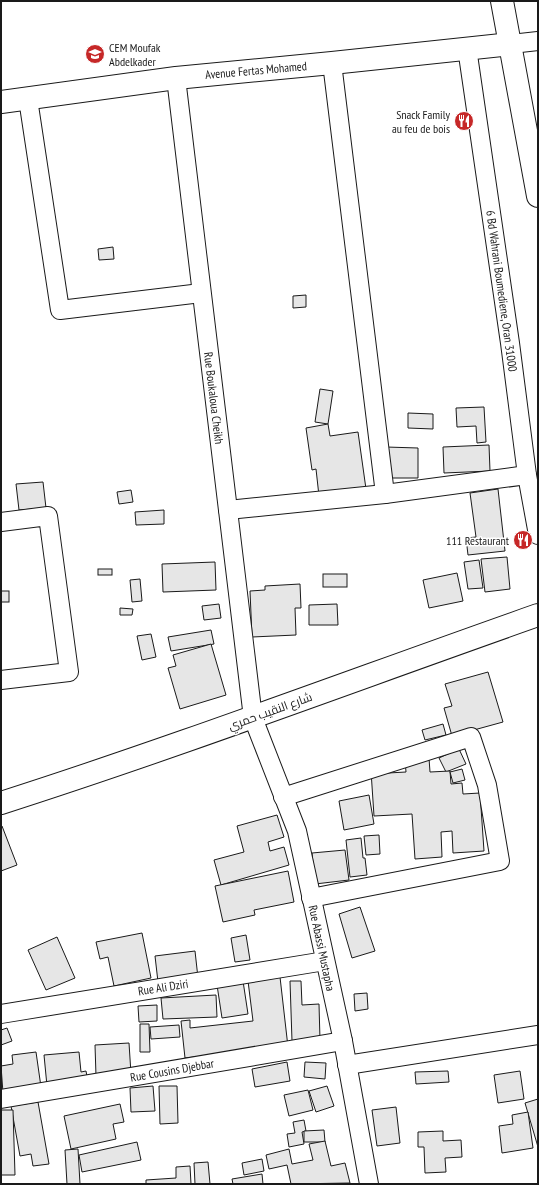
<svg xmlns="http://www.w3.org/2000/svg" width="539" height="1185" viewBox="0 0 539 1185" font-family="'PT Sans Narrow',Cairo,sans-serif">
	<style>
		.building { fill: #e6e6e6; stroke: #1a1a1a }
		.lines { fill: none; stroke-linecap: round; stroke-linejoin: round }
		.minor-casing { stroke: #1a1a1a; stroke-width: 20 }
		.tertiary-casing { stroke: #1a1a1a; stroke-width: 24 }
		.secondary-casing { stroke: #1a1a1a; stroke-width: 24 }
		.primary-casing { stroke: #1a1a1a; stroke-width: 24 }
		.minor { stroke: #fff; stroke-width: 18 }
		.tertiary { stroke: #fff; stroke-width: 22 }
		.secondary { stroke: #fff; stroke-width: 22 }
		.primary { stroke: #fff; stroke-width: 22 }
		.labels { text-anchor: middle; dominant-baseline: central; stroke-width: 3; stroke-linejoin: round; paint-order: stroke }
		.poi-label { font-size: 12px; fill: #1a1a1a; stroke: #fff; text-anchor: end }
		.street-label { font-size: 12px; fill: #1a1a1a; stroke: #fff }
	</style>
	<rect width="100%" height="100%" fill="#fff"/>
	<!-- building -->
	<g class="building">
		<path d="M 113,247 L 114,259 L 99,260 L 98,249 Z"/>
		<path d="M 306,295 L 306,307 L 293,308 L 293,296 Z"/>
		<path d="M 320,389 L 333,391 L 328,424 L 315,422 Z"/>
		<path d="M 484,407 L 486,442 L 477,443 L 476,426 L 457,427 L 456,408 Z"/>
		<path d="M 408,413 L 433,414 L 433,429 L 408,428 Z"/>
		<path d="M 328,424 L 330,436 L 358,432 L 366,489 L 319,496 L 316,469 L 312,470 L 306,428 Z"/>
		<path d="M 489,445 L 490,471 L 444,473 L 443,447 Z"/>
		<path d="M 386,447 L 418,448 L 418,478 L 385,478 Z"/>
		<path d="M 43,482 L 46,508 L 19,510 L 16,484 Z"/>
		<path d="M 498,489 L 505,551 L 468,555 L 466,538 L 476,537 L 470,493 Z"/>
		<path d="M 131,490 L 133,502 L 119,504 L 117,492 Z"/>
		<path d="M 164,510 L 164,524 L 136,525 L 135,512 Z"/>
		<path d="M 507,557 L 510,589 L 485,592 L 481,559 Z"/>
		<path d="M 479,560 L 483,588 L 468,589 L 464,562 Z"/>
		<path d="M 215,562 L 216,590 L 163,592 L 162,564 Z"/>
		<rect x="98" y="569" width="14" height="6"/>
		<path d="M 457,573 L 463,601 L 429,608 L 423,580 Z"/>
		<rect x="323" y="574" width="24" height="13"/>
		<path d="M 140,579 L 142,601 L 132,602 L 130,580 Z"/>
		<path d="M 300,584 L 301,608 L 295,608 L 296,635 L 252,637 L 250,591 L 265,590 L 265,586 Z"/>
		<rect x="1" y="591" width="8" height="11"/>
		<path d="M 219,604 L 221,618 L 204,620 L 202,606 Z"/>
		<path d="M 337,604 L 338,625 L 309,625 L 309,605 Z"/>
		<path d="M 120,608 L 133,609 L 132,615 L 120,615 Z"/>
		<path d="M 211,630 L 214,644 L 171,651 L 168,637 Z"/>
		<path d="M 151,634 L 156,657 L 142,660 L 137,636 Z"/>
		<path d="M 211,644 L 226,695 L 180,709 L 168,668 L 176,666 L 173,655 Z"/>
		<path d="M 488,672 L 503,722 L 452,736 L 444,708 L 452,706 L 445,684 Z"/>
		<path d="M 443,724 L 446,735 L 425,740 L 422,730 Z"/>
		<path d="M 459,749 L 466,764 L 446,772 L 439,758 Z"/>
		<path d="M 429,758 L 430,772 L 450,771 L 451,784 L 462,783 L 463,794 L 480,793 L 484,851 L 453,853 L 452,831 L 441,832 L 442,857 L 415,859 L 412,814 L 374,816 L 371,771 L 387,769 L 388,773 L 406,772 L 405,760 Z"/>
		<path d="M 462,769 L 465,780 L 453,783 L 450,772 Z"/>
		<path d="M 369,795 L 374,824 L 344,830 L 339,801 Z"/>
		<path d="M 277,815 L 284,837 L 268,842 L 270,851 L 284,847 L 289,865 L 221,885 L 214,860 L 244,852 L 237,826 Z"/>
		<path d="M 2,826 L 17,865 L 1,871 L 1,827 Z"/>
		<path d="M 379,835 L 380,854 L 366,855 L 364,836 Z"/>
		<path d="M 361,838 L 363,858 L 365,858 L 367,875 L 350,877 L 346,840 Z"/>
		<path d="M 345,850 L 349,880 L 315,884 L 312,853 Z"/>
		<path d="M 288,871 L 294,902 L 254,910 L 255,915 L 223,922 L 215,886 Z"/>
		<path d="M 360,907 L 375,951 L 352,958 L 339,914 Z"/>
		<path d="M 142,933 L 151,978 L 114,986 L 108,957 L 100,959 L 96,942 Z"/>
		<path d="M 246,935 L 250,960 L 235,962 L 231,938 Z"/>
		<path d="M 57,937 L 75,978 L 46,990 L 28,950 Z"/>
		<path d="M 195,951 L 198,978 L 158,982 L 155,956 Z"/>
		<path d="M 280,977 L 288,1047 L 185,1058 L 181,1021 L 190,1020 L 190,1028 L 253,1021 L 248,981 Z"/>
		<path d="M 243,981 L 248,1014 L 222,1018 L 217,985 Z"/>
		<path d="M 290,981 L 301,981 L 302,1005 L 319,1004 L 320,1040 L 292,1041 Z"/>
		<path d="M 367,993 L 368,1009 L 355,1011 L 354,994 Z"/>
		<path d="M 216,995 L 217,1017 L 163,1019 L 161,998 Z"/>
		<path d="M 157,1005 L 157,1021 L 139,1022 L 138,1006 Z"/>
		<path d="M 140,1024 L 149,1024 L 150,1052 L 140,1052 Z"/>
		<path d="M 179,1025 L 180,1037 L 151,1039 L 150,1027 Z"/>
		<path d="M 7,1028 L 12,1041 L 1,1045 L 1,1030 Z"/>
		<path d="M 129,1043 L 131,1074 L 96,1076 L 95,1045 Z"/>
		<path d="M 36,1052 L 41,1087 L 3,1093 L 1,1066 L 13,1064 L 12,1055 Z"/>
		<path d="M 79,1052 L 81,1072 L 86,1071 L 88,1082 L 47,1086 L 44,1055 Z"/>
		<path d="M 287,1062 L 290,1081 L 255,1087 L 252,1069 Z"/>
		<path d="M 305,1062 L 326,1063 L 325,1079 L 304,1077 Z"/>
		<path d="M 448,1071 L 449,1082 L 416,1084 L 415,1072 Z"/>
		<path d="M 520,1071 L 524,1099 L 498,1103 L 494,1075 Z"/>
		<path d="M 153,1086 L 155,1111 L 131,1112 L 130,1088 Z"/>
		<path d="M 159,1086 L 177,1086 L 178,1123 L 160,1124 Z"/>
		<path d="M 327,1086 L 334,1106 L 316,1112 L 309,1091 Z"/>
		<path d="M 308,1090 L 313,1110 L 289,1116 L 284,1095 Z"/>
		<path d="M 538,1099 L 538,1147 L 525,1103 Z"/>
		<path d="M 38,1102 L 49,1164 L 33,1166 L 31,1154 L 20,1156 L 11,1106 Z"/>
		<path d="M 120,1104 L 124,1122 L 113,1124 L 116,1139 L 71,1149 L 64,1116 Z"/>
		<path d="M 396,1107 L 400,1143 L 377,1146 L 372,1110 Z"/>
		<path d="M 1,1110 L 13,1110 L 15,1175 L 1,1175 Z"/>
		<path d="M 528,1112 L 533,1148 L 502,1153 L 499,1126 L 513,1124 L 512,1115 Z"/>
		<path d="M 304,1120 L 306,1131 L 302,1132 L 304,1144 L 289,1147 L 287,1134 L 295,1133 L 293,1122 Z"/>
		<path d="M 324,1130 L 325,1142 L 304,1142 L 304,1131 Z"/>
		<path d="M 443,1131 L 443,1141 L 461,1140 L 462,1157 L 445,1158 L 446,1172 L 425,1173 L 424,1147 L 418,1147 L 418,1132 Z"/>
		<path d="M 325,1141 L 331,1166 L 345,1163 L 350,1183 L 291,1184 L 287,1165 L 269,1169 L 266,1155 L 289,1149 L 292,1164 L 313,1160 L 309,1144 Z"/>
		<path d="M 137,1142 L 141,1160 L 82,1172 L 79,1155 Z"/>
		<path d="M 78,1149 L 80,1184 L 67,1184 L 65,1150 Z"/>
		<path d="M 262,1159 L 264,1171 L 244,1175 L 242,1163 Z"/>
		<path d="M 208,1162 L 210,1184 L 195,1184 L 194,1163 Z"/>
		<path d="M 190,1166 L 191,1184 L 146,1184 L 146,1180 L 176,1178 L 176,1167 Z"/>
		<path d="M 262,1174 L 263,1184 L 233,1184 L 232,1179 Z"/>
	</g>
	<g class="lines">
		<defs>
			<g id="minor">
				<path d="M 511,44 L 538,41"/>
				<path d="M 467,48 L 510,343 L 527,475 L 538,535"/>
				<path d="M 332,63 L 385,494"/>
				<path d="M 176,78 L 253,718 L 297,831 L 343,1041 L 369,1184"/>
				<path d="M 28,99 L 60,310 L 201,293"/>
				<path d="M 228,510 L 385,494 L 527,475"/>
				<path d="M 1,522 L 48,516 L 69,672 L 1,680"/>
				<path d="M 283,797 L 471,737 L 487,785 L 500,861 L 311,898"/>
				<path d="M 1,1014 L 325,961"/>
				<path d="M 347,1065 L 538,1035"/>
				<path d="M 1,1099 L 343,1041"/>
			</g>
			<path id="tertiary" d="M 1,102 L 176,78 L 332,63 L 511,44"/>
			<path id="secondary" d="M 1,803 C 182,745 359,678 538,615"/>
			<path id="primary" d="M 502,1 L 538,196"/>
		</defs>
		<!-- minor casing -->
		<use href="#minor" class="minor-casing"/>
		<!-- tertiary casing -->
		<use href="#tertiary" class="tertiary-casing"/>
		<!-- secondary casing -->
		<use href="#secondary" class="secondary-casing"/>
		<!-- primary casing -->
		<use href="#primary" class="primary-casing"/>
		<!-- minor -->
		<use href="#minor" class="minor"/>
		<!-- tertiary -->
		<use href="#tertiary" class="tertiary"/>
		<!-- secondary -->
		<use href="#secondary" class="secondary"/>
		<!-- primary -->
		<use href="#primary" class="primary"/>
	</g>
	<!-- icons -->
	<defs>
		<symbol id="school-disc" viewBox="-11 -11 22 22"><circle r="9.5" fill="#c62828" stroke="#fff"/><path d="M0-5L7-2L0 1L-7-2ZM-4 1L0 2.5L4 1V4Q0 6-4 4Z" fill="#fff"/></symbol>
		<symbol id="restaurant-disc" viewBox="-11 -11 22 22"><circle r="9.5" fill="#c62828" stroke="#fff"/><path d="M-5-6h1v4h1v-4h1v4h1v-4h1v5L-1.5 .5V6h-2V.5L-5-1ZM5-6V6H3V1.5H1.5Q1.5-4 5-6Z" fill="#fff"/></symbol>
	</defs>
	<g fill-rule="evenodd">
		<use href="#school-disc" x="84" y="43" width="22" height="22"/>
		<use href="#restaurant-disc" x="453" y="110" width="22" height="22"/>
		<use href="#restaurant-disc" x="512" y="529" width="22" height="22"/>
	</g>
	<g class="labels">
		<!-- poi labels -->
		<g class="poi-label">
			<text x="109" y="47" text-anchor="start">CEM Moufak<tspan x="109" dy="14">Abdelkader</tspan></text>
			<text x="450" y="114">Snack Family<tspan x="450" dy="14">au feu de bois</tspan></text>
			<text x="509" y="540">111 Restaurant</text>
		</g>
		<!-- street labels -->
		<g class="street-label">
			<text transform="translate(256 70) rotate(-5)">Avenue Fertas Mohamed</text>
			<text transform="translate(502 291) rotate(82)">6 Bd Wahrani Boumediene, Oran 31000</text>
			<text transform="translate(214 398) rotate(83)">Rue Boukaloua Cheikh</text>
			<text transform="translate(270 711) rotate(-20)">شارع النقيب حمري</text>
			<text transform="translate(322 948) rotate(78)">Rue Abassi Mustapha</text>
			<text transform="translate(163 987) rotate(-9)">Rue Ali Dziri</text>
			<text transform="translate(172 1070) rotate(-10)">Rue Cousins Djebbar</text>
		</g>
	</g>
	<!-- border -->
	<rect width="539" height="1185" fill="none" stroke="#1a1a1a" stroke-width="4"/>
</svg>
